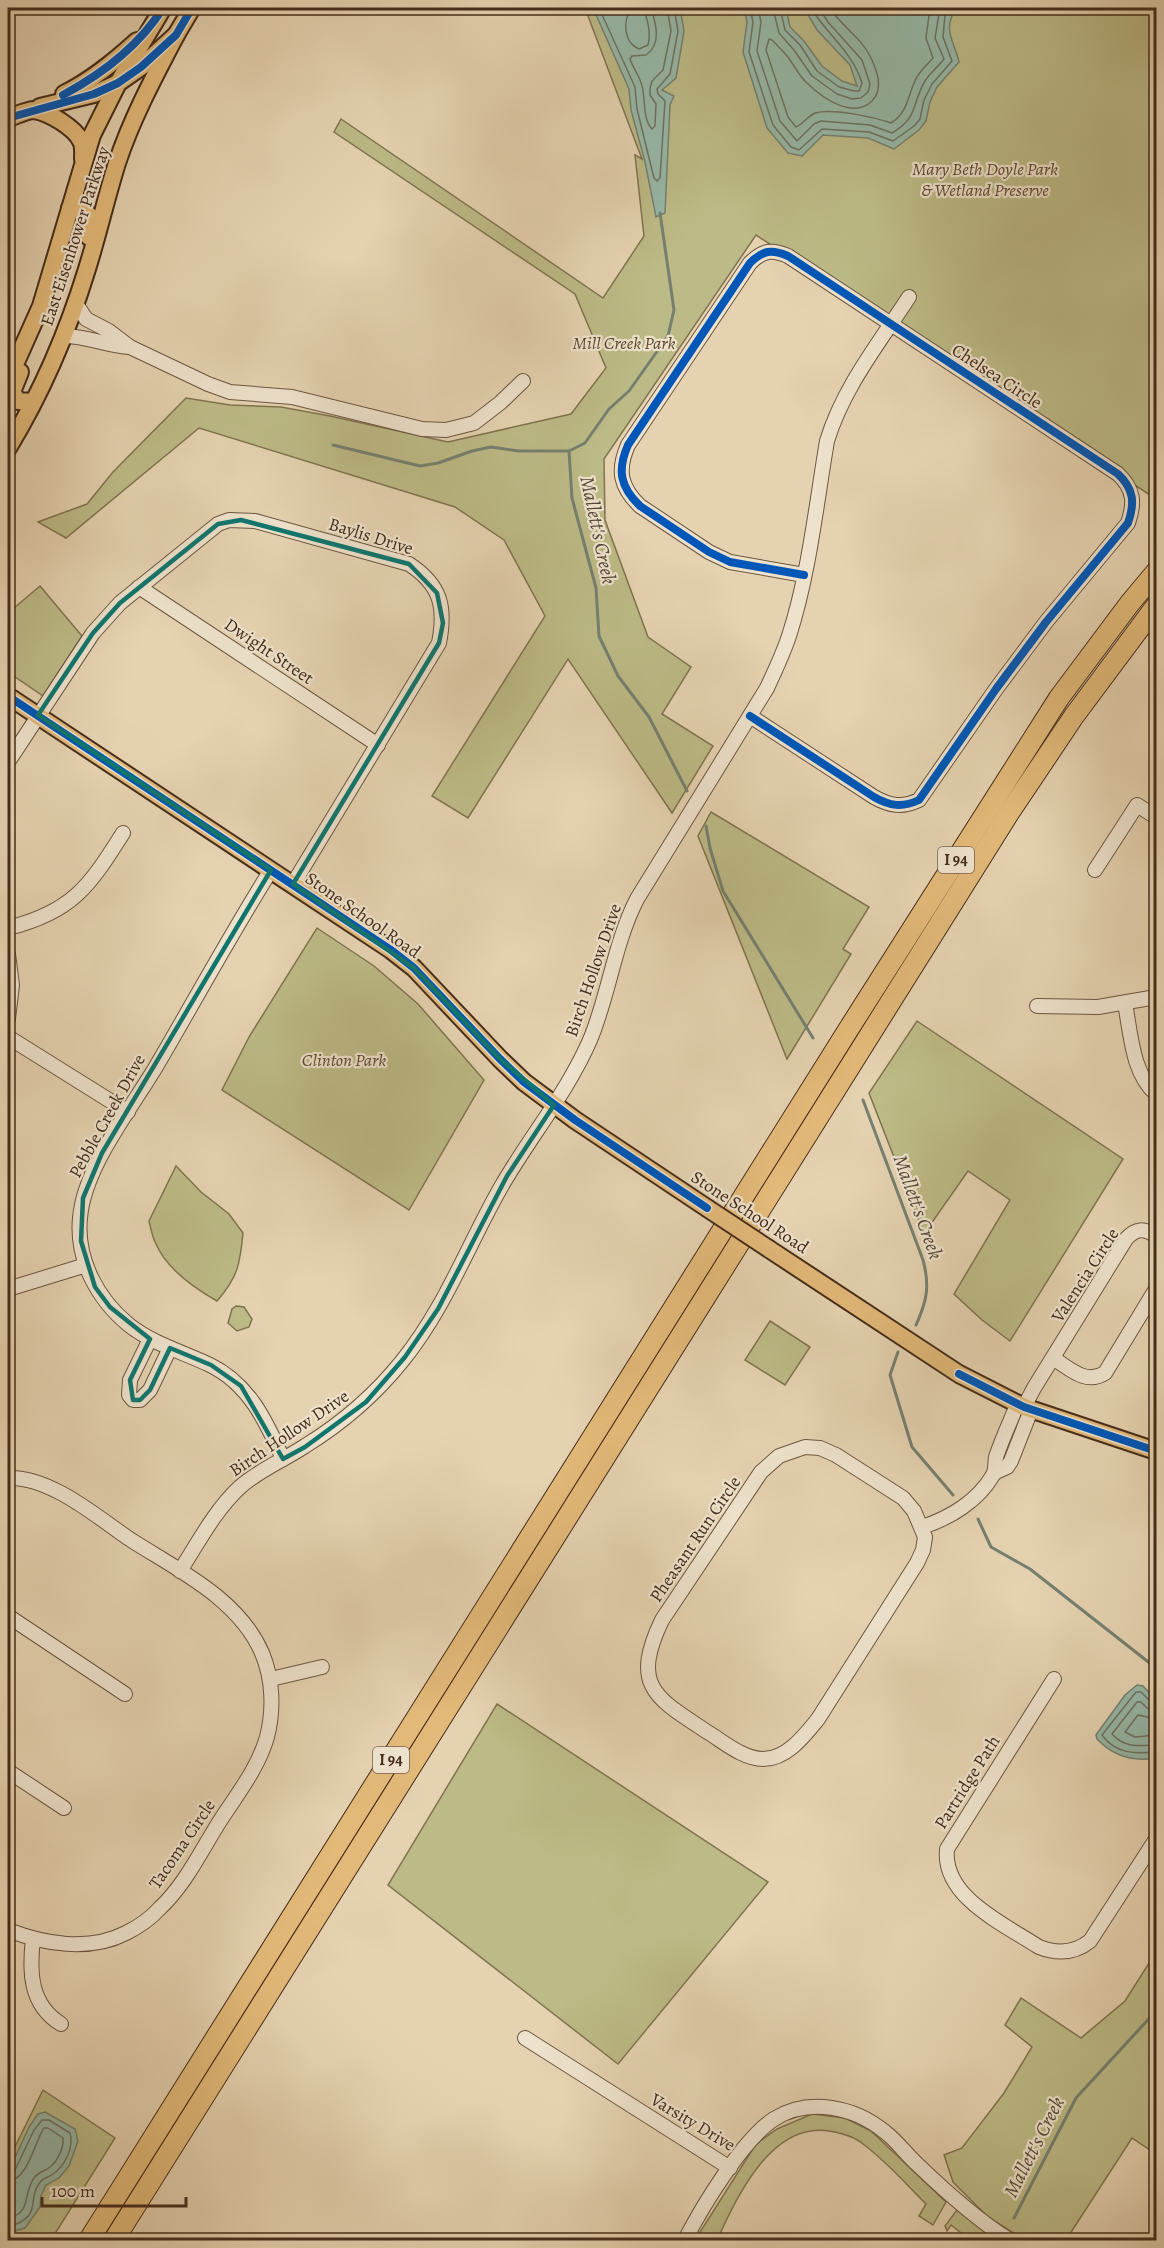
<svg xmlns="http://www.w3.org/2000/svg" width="1164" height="2248" viewBox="0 0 1164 2248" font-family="Alegreya,serif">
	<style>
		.green { fill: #bcba86; stroke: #807350; stroke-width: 1.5 }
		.water { fill: #96b8a8; stroke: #758070; stroke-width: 1.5 }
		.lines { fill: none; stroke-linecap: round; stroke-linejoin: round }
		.shore { stroke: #6d7262; stroke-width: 1.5 }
		.stream { stroke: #758070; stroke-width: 3 }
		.minor-casing { stroke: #6c5640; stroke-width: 16 }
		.major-casing { stroke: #442c1b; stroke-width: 20 }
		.highway-casing { stroke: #442c1b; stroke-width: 22 }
		.minor { stroke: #eee2cc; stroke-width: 14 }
		.major { stroke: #e2b978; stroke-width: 16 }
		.highway { stroke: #e2b978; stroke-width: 20 }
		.major-bridge-casing { stroke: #442c1b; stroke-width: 20; stroke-linecap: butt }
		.major-bridge { stroke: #e2b978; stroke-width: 16 }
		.cycleway-casing { stroke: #eee2cc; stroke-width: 11 }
		.cycleway { stroke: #0057b8; stroke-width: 8 }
		.marked { fill: none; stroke: #0f766e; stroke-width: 4.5; stroke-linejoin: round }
		.labels { text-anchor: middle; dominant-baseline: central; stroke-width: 4.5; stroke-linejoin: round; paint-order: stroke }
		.shield { fill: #eee2cc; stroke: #776350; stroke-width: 1.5 }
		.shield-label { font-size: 16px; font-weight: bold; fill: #442c1b }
		.park-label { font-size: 18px; font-style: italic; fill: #5c4830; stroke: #eee2cc }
		.street-label { font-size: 18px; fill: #442c1b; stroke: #eee2cc }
		.water-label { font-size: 20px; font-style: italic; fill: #544837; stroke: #eee2cc }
	</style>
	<rect width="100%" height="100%" fill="#e5d2b0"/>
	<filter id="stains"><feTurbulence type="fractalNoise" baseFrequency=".00333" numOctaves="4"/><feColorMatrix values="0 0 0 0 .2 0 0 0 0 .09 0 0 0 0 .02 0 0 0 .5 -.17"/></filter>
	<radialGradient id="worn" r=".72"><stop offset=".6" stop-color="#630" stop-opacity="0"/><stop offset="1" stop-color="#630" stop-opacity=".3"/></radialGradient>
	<!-- green -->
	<g class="green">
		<path d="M 585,8 L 1156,8 L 1156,499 L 756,235 L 604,459 L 605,520 L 648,637 L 691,667 L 662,714 L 713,746 L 672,813 L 568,659 L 468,818 L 432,796 L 545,616 L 504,540 L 455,507 L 199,428 L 66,538 L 38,522 L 87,504 L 113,472 L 186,398 L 230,405 L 281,407 L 330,416 L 448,442 L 571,414 L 606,368 L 575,294 L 334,132 L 341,119 L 603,298 L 644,236 L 635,155 L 642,159 Z"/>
		<path d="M 40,586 L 82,636 L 43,696 L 8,672 L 8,613 Z"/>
		<path d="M 711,812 L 869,907 L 843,949 L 851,954 L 787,1059 L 698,836 Z"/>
		<path d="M 317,928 L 374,966 L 418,1004 L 484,1080 L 409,1210 L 222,1090 L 249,1037 Z"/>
		<path d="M 917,1021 L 1123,1159 L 1010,1341 L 982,1320 L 954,1294 L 1010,1200 L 968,1171 L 924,1234 L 869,1093 Z"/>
		<path d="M 176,1166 L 201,1192 L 229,1214 L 243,1233 C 240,1264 238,1277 217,1301 C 194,1288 167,1269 156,1244 C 152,1237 151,1228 149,1221 Z"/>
		<path d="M 236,1306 L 244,1307 L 252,1319 L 249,1327 L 237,1331 L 228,1323 L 232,1309 Z"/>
		<path d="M 770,1321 L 810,1347 L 785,1385 L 745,1360 Z"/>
		<path d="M 497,1704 L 768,1882 L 618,2064 L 388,1885 Z"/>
		<path d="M 1156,1952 L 1156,2154 L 1132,2138 L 1066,2240 L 1025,2240 L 988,2217 L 953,2182 L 944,2155 L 962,2148 L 1004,2093 L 1032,2047 L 1005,2025 L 1021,1998 L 1081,2038 L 1125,2001 Z"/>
		<path d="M 43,2090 L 115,2138 L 51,2240 L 8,2240 L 8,2161 Z"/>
		<path d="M 812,2114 L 845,2118 L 871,2131 L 946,2202 L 933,2225 L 919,2216 L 926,2204 C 906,2184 886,2161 863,2144 C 854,2136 841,2133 829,2131 C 771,2122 737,2197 717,2240 L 695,2240 L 756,2144 L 777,2129 Z"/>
		<path d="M 957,2210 L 996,2240 L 970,2240 L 951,2225 L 947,2231 L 945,2226 Z"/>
	</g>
	<!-- water -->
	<g class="water">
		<path d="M 593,8 L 680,8 L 684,31 L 676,78 L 662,90 L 674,96 L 670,105 L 665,213 L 656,217 L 645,162 L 631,110 L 629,89 Z"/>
		<path d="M 744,8 L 786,8 L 790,27 L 804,41 L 822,66 L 842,81 L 857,86 L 850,65 L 817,30 L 804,8 L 956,8 C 942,31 954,40 959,62 L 937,87 L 930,102 L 926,121 L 919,130 L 894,149 L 868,138 L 823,135 L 802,156 L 788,153 L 767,128 L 743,52 L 747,22 Z"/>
		<path d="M 1137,1685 L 1143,1686 L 1156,1700 L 1156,1758 C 1133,1762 1114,1757 1097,1739 L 1096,1735 L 1125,1695 Z"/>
		<path d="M 45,2112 L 75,2129 L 78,2141 L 69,2166 L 59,2178 L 46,2185 L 41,2196 L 40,2207 L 25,2228 L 8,2233 L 8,2173 L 29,2127 L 38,2114 Z"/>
	</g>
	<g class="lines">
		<!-- shore -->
		<g class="shore">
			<path d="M 599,8 L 635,87 L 637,109 L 654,178 L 657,181 L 660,178 L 665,101 L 658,94 L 657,89 L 670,74 L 678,31 L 674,8"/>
			<path d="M 631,8 C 623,22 623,42 639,49 L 648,45 C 651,34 648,17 642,8"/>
			<path d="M 651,8 C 656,24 662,44 646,55 L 632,56 L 630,59 C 633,68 640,77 642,86 C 646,100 642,118 652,129 L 655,126 L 656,104 L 650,95 L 650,88 L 652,81 L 663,70 L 671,31 L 667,8"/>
			<path d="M 750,8 L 753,22 L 749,52 L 773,125 L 791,147 L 799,150 L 822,129 L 869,132 L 893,141 L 914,126 L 920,119 L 924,100 L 932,84 L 952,61 L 943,37 L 945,15 L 949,8"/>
			<path d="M 758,8 L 761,22 L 757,51 L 780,121 L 797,141 L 814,124 L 821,121 L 870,125 L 892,133 C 919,117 911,105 925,81 C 930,73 938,67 944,59 L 935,38 L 940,8"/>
			<path d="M 773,8 L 779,33 L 794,50 L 812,76 L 837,94 L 852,99 L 861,98 L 868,92 L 870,84 L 862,60 L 828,22 L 819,8"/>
			<path d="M 780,8 L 785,30 L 800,45 L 817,71 L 839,87 L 854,91 L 859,91 L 862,83 C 852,51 828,36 811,8"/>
			<path d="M 830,8 C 841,26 862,38 871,58 C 877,71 884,88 872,101 C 853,120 821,97 807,83 C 799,76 794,65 788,57 C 783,51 777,45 772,40 L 769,39 L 766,50 L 788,117 L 796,127 C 803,124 808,116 815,113 C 832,108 874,117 891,123 C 909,112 907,95 917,77 C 921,70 928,64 933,58 L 926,38 L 930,8"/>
			<path d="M 1156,1703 L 1151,1702 L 1141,1692 L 1136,1692 L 1102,1735 C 1115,1754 1136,1754 1156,1752"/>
			<path d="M 1156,1710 L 1147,1708 L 1141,1702 L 1137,1702 L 1112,1734 C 1124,1748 1140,1746 1156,1745"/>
			<path d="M 1156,1719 L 1138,1715 L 1125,1732 L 1135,1737 L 1156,1735"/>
			<path d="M 8,2173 L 15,2170 L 34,2130 L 42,2120 L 49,2120 L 70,2133 C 74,2147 65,2166 53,2174 C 49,2177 44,2178 41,2181 C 25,2200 45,2216 8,2227"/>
			<path d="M 8,2181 C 28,2180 34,2143 44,2128 L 48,2128 L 63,2138 C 64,2147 58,2161 50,2167 C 45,2171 38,2172 34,2178 C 22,2195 33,2211 8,2219"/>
		</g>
		<!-- stream -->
		<g class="stream">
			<path d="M 333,445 L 420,466 L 438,463 L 472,451 L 491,447 L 519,451 L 569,451 L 585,443 L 609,409 L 629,391 L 668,336 L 674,310 L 660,213"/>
			<path d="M 569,451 L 572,498 L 596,588 L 599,636 L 618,676 L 649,717 L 687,791"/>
			<path d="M 706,826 L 710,848 L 723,891 L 813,1038"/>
			<path d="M 863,1100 L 923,1260 C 930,1286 927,1301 916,1325"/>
			<path d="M 898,1352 L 890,1375 L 912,1447 L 953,1495"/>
			<path d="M 978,1519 L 991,1547 L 1030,1569 L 1156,1668"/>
			<path d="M 1014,2218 L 1076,2098 L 1156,2011"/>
		</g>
		<defs>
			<g id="minor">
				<path d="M 76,304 L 86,319 L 109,331 L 130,347 L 208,384 L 230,392 L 292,397 L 422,429 L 446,430 L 474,423 L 500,403 L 523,381"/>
				<path d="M 64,336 C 87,336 107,346 130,347"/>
				<path d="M 139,587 L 378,745"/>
				<path d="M 750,716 L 874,797 C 890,806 902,808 919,800 L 996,689 L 1046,622 L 1128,523 C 1135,503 1134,489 1118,474 L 788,256 C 772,249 763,250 750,263 L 628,445 C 617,470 620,487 640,506 L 709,552 L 730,562 L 804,575"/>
				<path d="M 8,762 L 93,633 L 120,603 L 218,524 L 229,520 L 255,521 L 409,564 C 441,585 446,607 439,643 L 293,884"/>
				<path d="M 271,870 C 231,934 195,1000 157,1065 C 131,1109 84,1167 80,1218 C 76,1259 97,1299 129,1325 C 153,1344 183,1352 210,1365 C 249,1384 266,1421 283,1459"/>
				<path d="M 1095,870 L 1137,805 L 1156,817"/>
				<path d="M 8,928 C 72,912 89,887 123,833"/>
				<path d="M 8,954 L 12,985 L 8,1019"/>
				<path d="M 1125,1004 C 1131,1034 1132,1073 1156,1094"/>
				<path d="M 1037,1006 L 1098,1007 L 1156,997"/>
				<path d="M 8,1037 L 128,1112"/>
				<path d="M 8,1289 L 86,1265"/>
				<path d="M 150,1339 L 130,1380 L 129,1395 L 133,1400 L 140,1400 L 150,1390 L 170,1348"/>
				<path d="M 1053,1358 C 1070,1369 1086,1385 1105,1373 L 1156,1289"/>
				<path d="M 1024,1407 L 1034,1388 L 1126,1239 C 1136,1228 1144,1228 1156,1236"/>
				<path d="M 805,1447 L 820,1448 L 836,1455 L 903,1498 L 914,1511 L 925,1537 L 923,1550 L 917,1563 L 818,1719 C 805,1735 787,1759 763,1759 C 744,1759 725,1743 709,1733 C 656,1698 630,1687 662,1620 L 761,1472 L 779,1456 Z"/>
				<path d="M 994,1473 L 1007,1467 L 1011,1461 L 1031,1410"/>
				<path d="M 8,1478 C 50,1476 97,1517 131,1540 C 178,1570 239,1599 262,1653 C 273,1679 274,1710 267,1737 C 258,1769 235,1797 218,1824 C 200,1853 184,1886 159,1909 C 150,1919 138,1927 126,1933 C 89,1952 44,1944 8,1930"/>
				<path d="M 922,1527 C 950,1518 978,1501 993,1475 C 996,1470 995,1463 996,1457 C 1002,1439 1010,1422 1017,1405"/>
				<path d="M 180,1571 C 198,1543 215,1510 240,1487 C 259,1470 284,1460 305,1446 C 344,1422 375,1395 403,1360 C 445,1308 468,1245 501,1187 C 529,1138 567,1093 590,1040 C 609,995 614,944 637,899 L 767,688 C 775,671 783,654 789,636 C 809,574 816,506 827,441 C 843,388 879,343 909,297"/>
				<path d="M 8,1616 L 125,1694"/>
				<path d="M 271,1679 L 322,1667"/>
				<path d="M 1054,1679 L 947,1849 C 942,1897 1004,1924 1039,1947 C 1057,1954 1075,1953 1090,1941 L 1156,1839"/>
				<path d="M 8,1771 L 64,1808"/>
				<path d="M 33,1939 C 29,1972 30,2005 61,2024"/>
				<path d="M 525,2038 L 730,2168"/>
				<path d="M 685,2240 C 702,2207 743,2139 774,2119 C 809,2097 855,2107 885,2132 C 897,2141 906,2154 917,2164 C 946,2192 975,2218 1009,2240"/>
			</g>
			<g id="major">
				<path d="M 64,94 C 92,80 114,62 137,41"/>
				<path d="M 40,107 L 94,94 L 118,83 L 141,67 L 176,35 L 192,8"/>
				<path d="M 8,118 C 15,116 27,110 34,110 C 49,112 75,128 81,141 C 84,146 83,153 83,159"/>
				<path d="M 70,208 C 90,213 96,215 89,237"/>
				<path d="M 20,372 L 12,392 L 18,401 L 33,402"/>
				<path d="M 8,380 L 41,306 L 92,135 L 118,83 L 163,8"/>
				<path d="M 8,448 C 42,392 68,331 87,269 C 98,234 106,198 117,163 C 132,118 154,77 176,35"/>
				<path d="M 8,696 L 391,950 L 414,968 L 500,1059 L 524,1082 L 575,1120 L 707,1208"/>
				<path d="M 769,1249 L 959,1374 L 1024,1407 L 1156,1451"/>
			</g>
			<g id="highway">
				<path d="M 89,2240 L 848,1030 L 1059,698 L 1130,603 L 1156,572"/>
				<path d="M 114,2240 L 1009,813 L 1074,716 L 1156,606"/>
			</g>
		</defs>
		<!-- minor casing -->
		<use href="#minor" class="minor-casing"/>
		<!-- major casing -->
		<use href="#major" class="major-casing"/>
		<!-- highway casing -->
		<use href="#highway" class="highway-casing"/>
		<!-- minor -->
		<use href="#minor" class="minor"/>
		<!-- major -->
		<use href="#major" class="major"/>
		<!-- highway -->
		<use href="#highway" class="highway"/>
		<defs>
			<path id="major-bridge" d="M 707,1208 L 769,1249"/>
		</defs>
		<!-- major-bridge casing -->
		<use href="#major-bridge" class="major-bridge-casing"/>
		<!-- major-bridge -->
		<use href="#major-bridge" class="major-bridge"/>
		<defs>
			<g id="cycleway">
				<path d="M 63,95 C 102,74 139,46 163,8"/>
				<path d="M 8,118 L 94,94 L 118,83 L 141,67 L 176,35 L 192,8"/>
				<path d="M 8,696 L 391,950 L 414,968 L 500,1059 L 524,1082 L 575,1120 L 707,1208"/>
				<path d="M 750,716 L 874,797 C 890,806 902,808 919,800 L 996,689 L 1046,622 L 1128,523 C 1135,503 1134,489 1118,474 L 788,256 C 772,249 763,250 750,263 L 628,445 C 617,470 620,487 640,506 L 709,552 L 730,562 L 804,575"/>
				<path d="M 959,1374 L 1024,1407 L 1156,1451"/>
			</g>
		</defs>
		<!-- cycleway casing -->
		<use href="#cycleway" class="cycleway-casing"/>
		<!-- cycleway -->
		<use href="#cycleway" class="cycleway"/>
	</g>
	<!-- marked area -->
	<path class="marked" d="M 241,520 L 409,564 L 437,593 L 443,623 L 439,643 L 293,884 L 414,968 L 500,1059 L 554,1105 L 507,1176 L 438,1309 L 405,1357 L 366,1402 L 305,1447 L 283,1459 L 241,1386 L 211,1365 L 170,1348 L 150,1390 L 140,1400 L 133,1400 L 130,1380 L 150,1339 L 110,1307 L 95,1287 L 81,1241 L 83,1198 L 102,1153 L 271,870 L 38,715 L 93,633 L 120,603 L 218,524 Z"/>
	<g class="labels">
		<!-- shield labels -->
		<g class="shield">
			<rect x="938" y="847" width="36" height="26" rx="4.5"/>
			<rect x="373" y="1747" width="36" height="26" rx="4.5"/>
		</g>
		<g class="shield-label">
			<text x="956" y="860">I 94</text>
			<text x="391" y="1760">I 94</text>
		</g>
		<!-- park labels -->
		<g class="park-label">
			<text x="985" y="169">Mary Beth Doyle Park<tspan x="985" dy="21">&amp; Wetland Preserve</tspan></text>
			<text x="624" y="343">Mill Creek Park</text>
			<text x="344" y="1060">Clinton Park</text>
		</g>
		<!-- street labels -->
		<g class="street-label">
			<text transform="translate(75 236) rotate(-72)">East Eisenhower Parkway</text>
			<text transform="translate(997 376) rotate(33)">Chelsea Circle</text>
			<text transform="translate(371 536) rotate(17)">Baylis Drive</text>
			<text transform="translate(269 651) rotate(34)">Dwight Street</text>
			<text transform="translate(363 915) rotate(35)">Stone School Road</text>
			<text transform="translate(593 970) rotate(-71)">Birch Hollow Drive</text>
			<text transform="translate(107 1116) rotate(-61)">Pebble Creek Drive</text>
			<text transform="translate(750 1212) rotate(33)">Stone School Road</text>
			<text transform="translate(1085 1275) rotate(-57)">Valencia Circle</text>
			<text transform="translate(289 1433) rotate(-34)">Birch Hollow Drive</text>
			<text transform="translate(695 1539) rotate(-56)">Pheasant Run Circle</text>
			<text transform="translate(967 1782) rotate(-58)">Partridge Path</text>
			<text transform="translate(182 1844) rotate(-56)">Tacoma Circle</text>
			<text transform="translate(693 2122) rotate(31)">Varsity Drive</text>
		</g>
		<!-- water labels -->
		<g class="water-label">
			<text transform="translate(598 530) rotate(78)">Mallett's Creek</text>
			<text transform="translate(918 1207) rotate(70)">Mallett's Creek</text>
			<text transform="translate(1034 2147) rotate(-63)">Mallett's Creek</text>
		</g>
	</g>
	<!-- margin -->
	<rect width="1164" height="2248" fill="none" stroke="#e5d2b0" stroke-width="30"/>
	<rect x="9" y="9" width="1146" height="2230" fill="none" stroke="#442c1b" stroke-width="3"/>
	<rect x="15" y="15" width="1134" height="2218" fill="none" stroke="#442c1b" stroke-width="1.5"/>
	<!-- scale -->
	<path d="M42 2197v9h144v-9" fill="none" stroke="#442c1b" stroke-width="3"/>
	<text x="51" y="2197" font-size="18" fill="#442c1b" stroke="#eee2cc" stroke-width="4.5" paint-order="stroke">100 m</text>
	<rect width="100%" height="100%" filter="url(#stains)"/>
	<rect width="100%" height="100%" fill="url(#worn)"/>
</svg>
